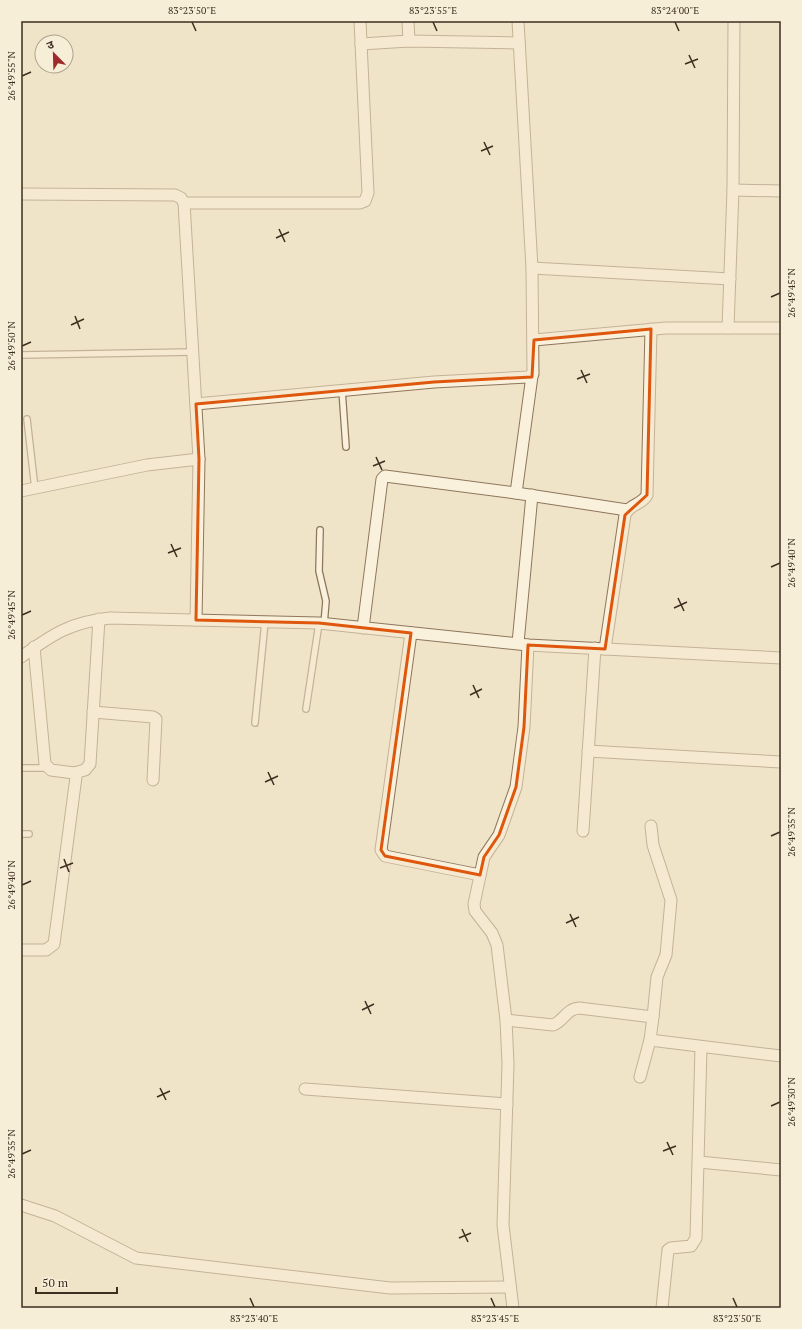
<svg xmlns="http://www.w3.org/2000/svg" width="802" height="1329" viewBox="0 0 802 1329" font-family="'PT Serif','Noto Sans Devanagari',serif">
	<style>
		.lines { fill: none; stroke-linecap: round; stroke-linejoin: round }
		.lane-casing { stroke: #8d765c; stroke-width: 8 }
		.street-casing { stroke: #8d765c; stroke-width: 13 }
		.lane { stroke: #faf1dc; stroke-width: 5.5 }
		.street { stroke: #faf1dc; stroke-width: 11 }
		.marked { fill: none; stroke: #df570d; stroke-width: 3; stroke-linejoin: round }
		.ticks { fill: none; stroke: #3d2e20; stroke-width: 1.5 }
		.neatline { fill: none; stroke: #3d2e20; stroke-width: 1.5 }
		.ticks-label { font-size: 10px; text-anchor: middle; fill: #3d2e20 }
	</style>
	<rect width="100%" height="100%" fill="#f0e4c8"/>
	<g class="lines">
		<defs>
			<g id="lane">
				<path d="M 21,355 L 193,352"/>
				<path d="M 342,390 L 346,447"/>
				<path d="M 27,419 L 35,489"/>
				<path d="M 320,530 L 319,571 L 326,601 L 324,624"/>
				<path d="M 306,709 L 319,623"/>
				<path d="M 255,723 L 265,622"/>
				<path d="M 21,768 L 48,768"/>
				<path d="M 21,834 L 29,834"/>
			</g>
			<g id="street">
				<path d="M 408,21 L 409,41"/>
				<path d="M 361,44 L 409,41 L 519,43"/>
				<path d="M 733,190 L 781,191"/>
				<path d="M 21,194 L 175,195 L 181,198 L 184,203 L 199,459 L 196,620"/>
				<path d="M 184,203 L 360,203 L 365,201 L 368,193 L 360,21"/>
				<path d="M 532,268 L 730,279"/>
				<path d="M 728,328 L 733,190 L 734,21"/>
				<path d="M 534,340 L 666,328 L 781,328"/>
				<path d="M 196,404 L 434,382 L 528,377 L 533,374 L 532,268 L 518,21"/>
				<path d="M 21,491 L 147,465 L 199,459"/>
				<path d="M 516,493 L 532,376"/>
				<path d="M 363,628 L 382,479 L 385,476 L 516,493 L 627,510"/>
				<path d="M 411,633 L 381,850 L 385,856 L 480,875"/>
				<path d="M 518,643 L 532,495"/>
				<path d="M 605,649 L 625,515 C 629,504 642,505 647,495 L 651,329"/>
				<path d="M 21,657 C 53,634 71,622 110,618 L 319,623 L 528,645 L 781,658"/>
				<path d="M 93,712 L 153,717 L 156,719 L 153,780"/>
				<path d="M 588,751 L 781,762"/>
				<path d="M 74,773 L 85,770 L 90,764 L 99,619"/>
				<path d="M 651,826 L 653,845 L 671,900 L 666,955 L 657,977 L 653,1017"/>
				<path d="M 583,831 L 595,648"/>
				<path d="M 21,950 L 46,950 L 54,944 L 76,777 L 74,773 L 51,770 L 45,764 L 34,647"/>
				<path d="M 506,1020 L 553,1025 C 564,1021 566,1009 579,1008 L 653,1017 L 650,1040 L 781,1056"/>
				<path d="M 640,1077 L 650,1040"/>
				<path d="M 305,1089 L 507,1104"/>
				<path d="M 699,1162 L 781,1170"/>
				<path d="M 21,1205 L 55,1216 L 136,1258 L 390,1288 L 510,1287"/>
				<path d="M 513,1308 L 503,1225 L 508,1064 L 506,1020 L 497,945 L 492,933 L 475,911 L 474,904 L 484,857 L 499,835 L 516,787 L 524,727 L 528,645"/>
				<path d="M 662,1308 L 668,1250 L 671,1248 L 691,1246 L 696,1238 L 701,1047"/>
			</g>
		</defs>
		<!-- lane casing -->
		<use href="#lane" class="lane-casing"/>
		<!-- street casing -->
		<use href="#street" class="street-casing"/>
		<!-- lane -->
		<use href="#lane" class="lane"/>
		<!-- street -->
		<use href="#street" class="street"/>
	</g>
	<!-- marked area -->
	<path d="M0 0H802V1329H0ZM 651,329 L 647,495 L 625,515 L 605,649 L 528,645 L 524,727 L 516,787 L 499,835 L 484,857 L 480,875 L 385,856 L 381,850 L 411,633 L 319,623 L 196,620 L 199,459 L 196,404 L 434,382 L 532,377 L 534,340 Z" fill="#f0e4c8" fill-opacity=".55" fill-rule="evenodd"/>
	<path class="marked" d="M 651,329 L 647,495 L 625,515 L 605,649 L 528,645 L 524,727 L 516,787 L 499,835 L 484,857 L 480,875 L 385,856 L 381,850 L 411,633 L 319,623 L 196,620 L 199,459 L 196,404 L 434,382 L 532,377 L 534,340 Z"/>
	<!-- ticks -->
	<path class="ticks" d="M 192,22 L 196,31M 433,22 L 437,31M 675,22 L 679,31M 689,55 L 695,68M 685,64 L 698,59M 22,76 L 31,72M 484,142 L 490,155M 481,151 L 493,146M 279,229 L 285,242M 276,238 L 289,232M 771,297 L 780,293M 75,316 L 80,329M 71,325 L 84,319M 22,346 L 31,342M 581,370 L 587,383M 577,379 L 590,374M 376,457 L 382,470M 373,466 L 385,461M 171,544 L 177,557M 168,553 L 181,548M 771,567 L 780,563M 678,598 L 684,611M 674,608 L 687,602M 22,615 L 31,611M 473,685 L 479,698M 470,695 L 482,689M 268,772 L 274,785M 265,782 L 278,776M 771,836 L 780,832M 64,859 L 69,872M 60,868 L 73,863M 22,885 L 31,881M 570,914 L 576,927M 566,923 L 579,917M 365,1001 L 371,1014M 362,1010 L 374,1004M 160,1088 L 166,1100M 157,1097 L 170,1091M 771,1106 L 780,1102M 667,1142 L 673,1155M 663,1151 L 676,1146M 22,1154 L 31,1150M 462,1229 L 468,1242M 459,1238 L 471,1233M 250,1298 L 254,1307M 491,1298 L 495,1307M 733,1298 L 737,1307"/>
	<!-- border -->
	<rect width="802" height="1329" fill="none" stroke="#f7eed8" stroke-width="44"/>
	<!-- north arrow -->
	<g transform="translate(54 54) rotate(337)"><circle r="19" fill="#f7eed8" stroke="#ada18e"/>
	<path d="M0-3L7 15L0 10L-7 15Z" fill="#9e2a2b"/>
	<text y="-6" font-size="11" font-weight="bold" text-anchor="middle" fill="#3d2e20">उ</text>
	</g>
	<!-- scale -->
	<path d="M36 1287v6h81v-6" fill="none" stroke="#3d2e20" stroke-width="2"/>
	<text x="42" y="1287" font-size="12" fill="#3d2e20" stroke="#f7eed8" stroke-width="3" paint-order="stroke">50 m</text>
	<rect x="22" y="22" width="758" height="1285" class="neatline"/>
	<g class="ticks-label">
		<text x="192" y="14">83°23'50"E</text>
		<text x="433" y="14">83°23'55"E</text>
		<text x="675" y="14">83°24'00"E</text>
		<text transform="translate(11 76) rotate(-90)" y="4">26°49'55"N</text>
		<text transform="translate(791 293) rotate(-90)" y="4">26°49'45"N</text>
		<text transform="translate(11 346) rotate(-90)" y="4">26°49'50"N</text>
		<text transform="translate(791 563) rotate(-90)" y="4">26°49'40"N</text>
		<text transform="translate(11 615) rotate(-90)" y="4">26°49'45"N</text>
		<text transform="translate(791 832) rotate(-90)" y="4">26°49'35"N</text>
		<text transform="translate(11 885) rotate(-90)" y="4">26°49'40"N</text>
		<text transform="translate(791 1102) rotate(-90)" y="4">26°49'30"N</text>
		<text transform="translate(11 1154) rotate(-90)" y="4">26°49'35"N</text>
		<text x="254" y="1322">83°23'40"E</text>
		<text x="495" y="1322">83°23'45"E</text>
		<text x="737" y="1322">83°23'50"E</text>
	</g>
</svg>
